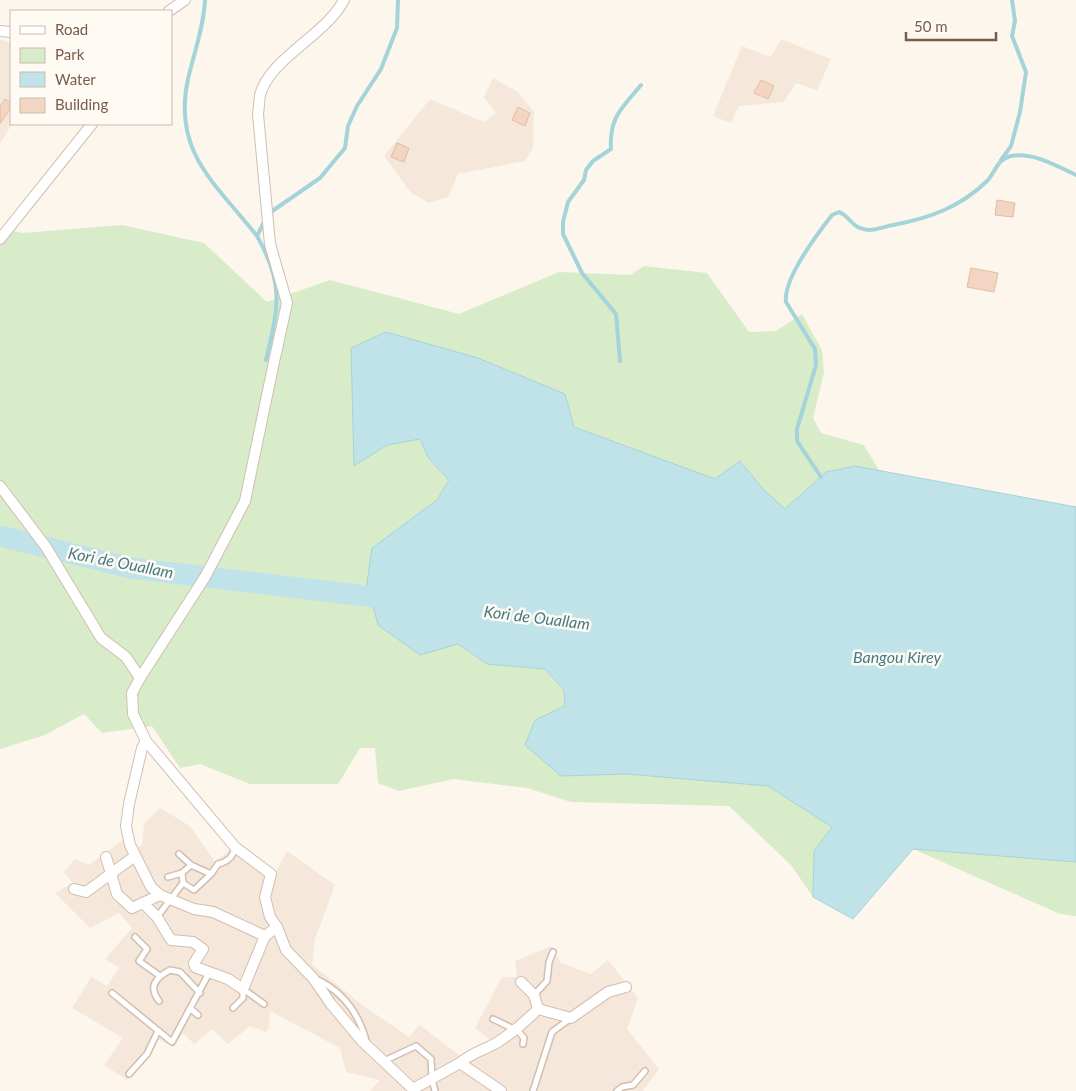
<svg xmlns="http://www.w3.org/2000/svg" width="1076" height="1091" viewBox="0 0 1076 1091" font-family="Lato,sans-serif">
	<style>
		.residential { fill: #f5e8da }
		.green { fill: #d8ecc9 }
		.water { fill: #bfe3e8; stroke: #a5d3da }
		.lines { fill: none; stroke-linecap: round; stroke-linejoin: round }
		.stream { stroke: #a5d3da; stroke-width: 4 }
		.river { stroke: #bfe3e8; stroke-width: 21 }
		.building { fill: #f3d5c3; stroke: #e6bba3 }
		.service-casing { stroke: #d1beb0; stroke-width: 8 }
		.minor-casing { stroke: #d1beb0; stroke-width: 12 }
		.service { stroke: #fff; stroke-width: 5 }
		.minor { stroke: #fff; stroke-width: 10 }
		.labels { text-anchor: middle; dominant-baseline: central; stroke-width: 5; stroke-linejoin: round; paint-order: stroke }
		.water-label { font-size: 16px; font-style: italic; fill: #437c86; stroke: #fffaf3 }
	</style>
	<rect width="100%" height="100%" fill="#fdf6ec"/>
	<!-- residential -->
	<g class="residential">
		<path d="M 0,39 L 11,43 L 12,124 L 0,144 Z"/>
		<path d="M 781,39 L 831,59 L 817,90 L 796,83 L 784,102 L 739,106 L 731,123 L 713,116 L 742,46 L 771,57 Z"/>
		<path d="M 493,78 L 518,92 L 534,112 L 533,148 L 525,161 L 458,174 L 448,197 L 429,203 L 411,193 L 384,156 L 430,99 L 484,122 L 496,113 L 484,97 Z"/>
		<path d="M 160,808 L 190,826 L 215,862 L 238,843 L 276,871 L 287,851 L 335,885 L 315,939 L 312,964 L 361,1004 L 409,1037 L 420,1025 L 460,1056 L 491,1041 L 475,1028 L 502,977 L 517,977 L 515,961 L 551,946 L 561,963 L 591,974 L 608,960 L 638,998 L 627,1029 L 659,1069 L 643,1091 L 370,1091 L 380,1080 L 346,1072 L 340,1048 L 270,1011 L 269,1028 L 265,1032 L 250,1026 L 228,1044 L 212,1029 L 194,1044 L 183,1033 L 174,1047 L 157,1039 L 151,1054 L 127,1080 L 104,1065 L 123,1038 L 72,1008 L 91,977 L 107,986 L 119,968 L 105,959 L 132,928 L 119,913 L 90,928 L 55,893 L 73,883 L 64,872 L 75,859 L 89,865 L 132,833 L 136,847 L 142,845 L 144,824 Z"/>
	</g>
	<!-- green -->
	<g class="green">
		<path d="M 122,225 L 204,243 L 267,302 L 330,280 L 459,314 L 559,272 L 630,275 L 644,266 L 707,273 L 749,332 L 776,331 L 802,314 L 822,350 L 824,373 L 813,418 L 821,433 L 864,445 L 879,470 L 855,466 L 826,472 L 785,510 L 763,489 L 715,480 L 574,427 L 565,394 L 478,358 L 355,465 L 387,445 L 420,439 L 429,459 L 449,480 L 437,500 L 372,549 L 420,655 L 458,644 L 487,664 L 545,669 L 564,690 L 565,706 L 535,720 L 561,776 L 626,774 L 768,786 L 832,827 L 814,851 L 813,897 L 791,865 L 729,806 L 571,802 L 527,788 L 454,779 L 399,791 L 378,783 L 375,748 L 360,748 L 338,784 L 250,784 L 200,764 L 180,768 L 152,726 L 102,733 L 84,714 L 45,735 L 0,749 L 0,228 L 23,233 Z"/>
		<path d="M 913,849 L 1076,862 L 1076,916 L 1060,914 Z"/>
	</g>
	<!-- water -->
	<path class="water" d="M 386,332 L 478,358 L 565,394 L 574,427 L 715,479 L 740,461 L 763,489 L 785,509 L 826,472 L 855,466 L 1076,507 L 1076,862 L 913,849 L 853,919 L 813,897 L 814,851 L 832,827 L 768,786 L 626,774 L 561,776 L 525,745 L 535,720 L 565,706 L 564,690 L 545,669 L 487,664 L 458,644 L 420,655 L 378,625 L 367,583 L 372,548 L 437,500 L 449,480 L 429,459 L 420,439 L 387,445 L 354,466 L 351,348 Z"/>
	<g class="lines">
		<!-- stream -->
		<g class="stream">
			<path d="M 205,0 C 204,26 194,53 188,79 C 172,152 216,184 257,236 C 285,285 278,309 266,360"/>
			<path d="M 1001,160 L 1011,146 L 1020,112 L 1026,72 L 1012,36 L 1015,21 L 1012,0"/>
			<path d="M 268,214 L 320,178 L 345,148 L 348,126 L 357,106 L 381,69 L 397,28 L 398,0"/>
			<path d="M 257,236 L 265,220"/>
			<path d="M 620,361 L 616,314 L 582,273 L 563,234 L 563,222 L 568,202 L 584,180 L 586,170 L 593,161 L 611,149 C 609,117 622,108 641,85"/>
			<path d="M 821,477 L 797,441 L 797,429 L 816,365 L 815,349 L 786,302 C 783,279 818,233 832,215 L 839,212 C 848,215 851,225 860,228 C 871,233 882,227 893,225 C 930,218 961,207 988,180 C 996,171 997,159 1011,156 C 1033,152 1057,166 1076,175"/>
		</g>
		<!-- river -->
		<path class="river" d="M 0,536 L 131,568 L 399,600"/>
	</g>
	<!-- building -->
	<g class="building">
		<path d="M 761,80 L 774,86 L 768,99 L 754,93 Z"/>
		<path d="M 5,99 L 11,103 L 11,107 L 0,124 L 0,106 Z"/>
		<path d="M 518,107 L 530,113 L 525,126 L 512,120 Z"/>
		<path d="M 397,143 L 409,148 L 404,162 L 391,157 Z"/>
		<path d="M 997,200 L 1015,203 L 1013,217 L 995,215 Z"/>
		<path d="M 971,268 L 998,273 L 994,292 L 967,287 Z"/>
	</g>
	<g class="lines">
		<defs>
			<g id="service">
				<path d="M 211,874 L 218,864 C 228,862 233,857 235,848"/>
				<path d="M 168,877 L 182,873"/>
				<path d="M 183,883 L 194,890 L 211,874 L 191,865"/>
				<path d="M 157,917 L 183,883 L 182,873 L 191,865 L 179,854"/>
				<path d="M 135,937 L 147,949 L 139,961 L 160,976"/>
				<path d="M 316,979 C 344,992 360,1016 367,1044"/>
				<path d="M 243,989 L 264,1004"/>
				<path d="M 112,993 L 172,1042 L 209,973"/>
				<path d="M 534,995 L 547,981 L 549,962 L 553,952"/>
				<path d="M 159,1001 C 148,987 155,978 170,970 L 180,972 L 200,993"/>
				<path d="M 233,1008 L 243,998 L 243,989"/>
				<path d="M 191,1009 L 198,1015"/>
				<path d="M 493,1019 L 518,1031 L 524,1038 L 523,1044"/>
				<path d="M 384,1061 L 416,1046 L 431,1059 L 432,1079 L 435,1091"/>
				<path d="M 129,1074 L 147,1054 L 158,1031"/>
				<path d="M 533,1091 L 552,1032 L 571,1018"/>
				<path d="M 617,1091 L 622,1087 L 633,1085 L 645,1071"/>
			</g>
			<g id="minor">
				<path d="M 344,0 C 326,35 269,59 260,95 C 259,101 259,108 258,114 L 270,244 L 287,303 L 274,362 L 245,501 L 205,577 L 140,678 L 132,693 L 133,714 L 146,741 L 235,847 L 271,874 L 265,897 L 270,917 L 277,927 L 286,950 L 313,978 L 331,1004 L 362,1041 L 415,1091"/>
				<path d="M 169,11 L 185,0"/>
				<path d="M 0,31 L 11,32"/>
				<path d="M 0,239 L 92,124"/>
				<path d="M 0,486 L 46,547 L 101,638 L 126,657 L 140,678"/>
				<path d="M 146,741 L 142,748 L 129,804 L 126,826 L 130,845 L 151,887 L 160,895 L 194,909 L 213,912 L 265,936 L 277,927"/>
				<path d="M 106,857 L 117,894 L 132,908 L 160,895"/>
				<path d="M 74,889 L 86,892 L 135,856"/>
				<path d="M 143,903 L 157,917 L 171,940 L 193,942 L 203,949 L 194,963 L 195,967 L 228,979 L 243,989 L 265,936"/>
				<path d="M 538,1009 L 571,1018 L 608,992 L 626,987"/>
				<path d="M 460,1063 C 472,1052 485,1050 498,1042 C 512,1033 527,1020 538,1009 L 534,995 L 521,982"/>
				<path d="M 413,1089 L 460,1063 L 501,1091"/>
			</g>
		</defs>
		<!-- service casing -->
		<use href="#service" class="service-casing"/>
		<!-- minor casing -->
		<use href="#minor" class="minor-casing"/>
		<!-- service -->
		<use href="#service" class="service"/>
		<!-- minor -->
		<use href="#minor" class="minor"/>
	</g>
	<g class="labels">
		<!-- water labels -->
		<g class="water-label">
			<text transform="translate(121 562) rotate(11)">Kori de Ouallam</text>
			<text transform="translate(537 617) rotate(7)">Kori de Ouallam</text>
			<text x="897" y="656">Bangou Kirey</text>
		</g>
	</g>
	<!-- legend -->
	<rect x="10" y="10" width="162" height="115" fill="#fffaf3" stroke="#cabbb1"/>
	<rect x="20" y="26" width="25" height="8" fill="#ffffff" stroke="#cabbb1"/>
	<text x="55" y="35" font-size="15" fill="#7a5c4d">Road</text>
	<rect x="20" y="48" width="25" height="15" fill="#d8ecc9" stroke="#cabbb1"/>
	<text x="55" y="60" font-size="15" fill="#7a5c4d">Park</text>
	<rect x="20" y="72" width="25" height="15" fill="#bfe3e8" stroke="#cabbb1"/>
	<text x="55" y="85" font-size="15" fill="#7a5c4d">Water</text>
	<rect x="20" y="98" width="25" height="15" fill="#f3d5c3" stroke="#cabbb1"/>
	<text x="55" y="110" font-size="15" fill="#7a5c4d">Building</text>
	<!-- scale -->
	<path d="M906 32v8h90v-8" fill="none" stroke="#7a5c4d" stroke-width="2.5"/>
	<text x="914" y="32" font-size="15" fill="#7a5c4d" stroke="#fffaf3" stroke-width="4" paint-order="stroke">50 m</text>
</svg>
